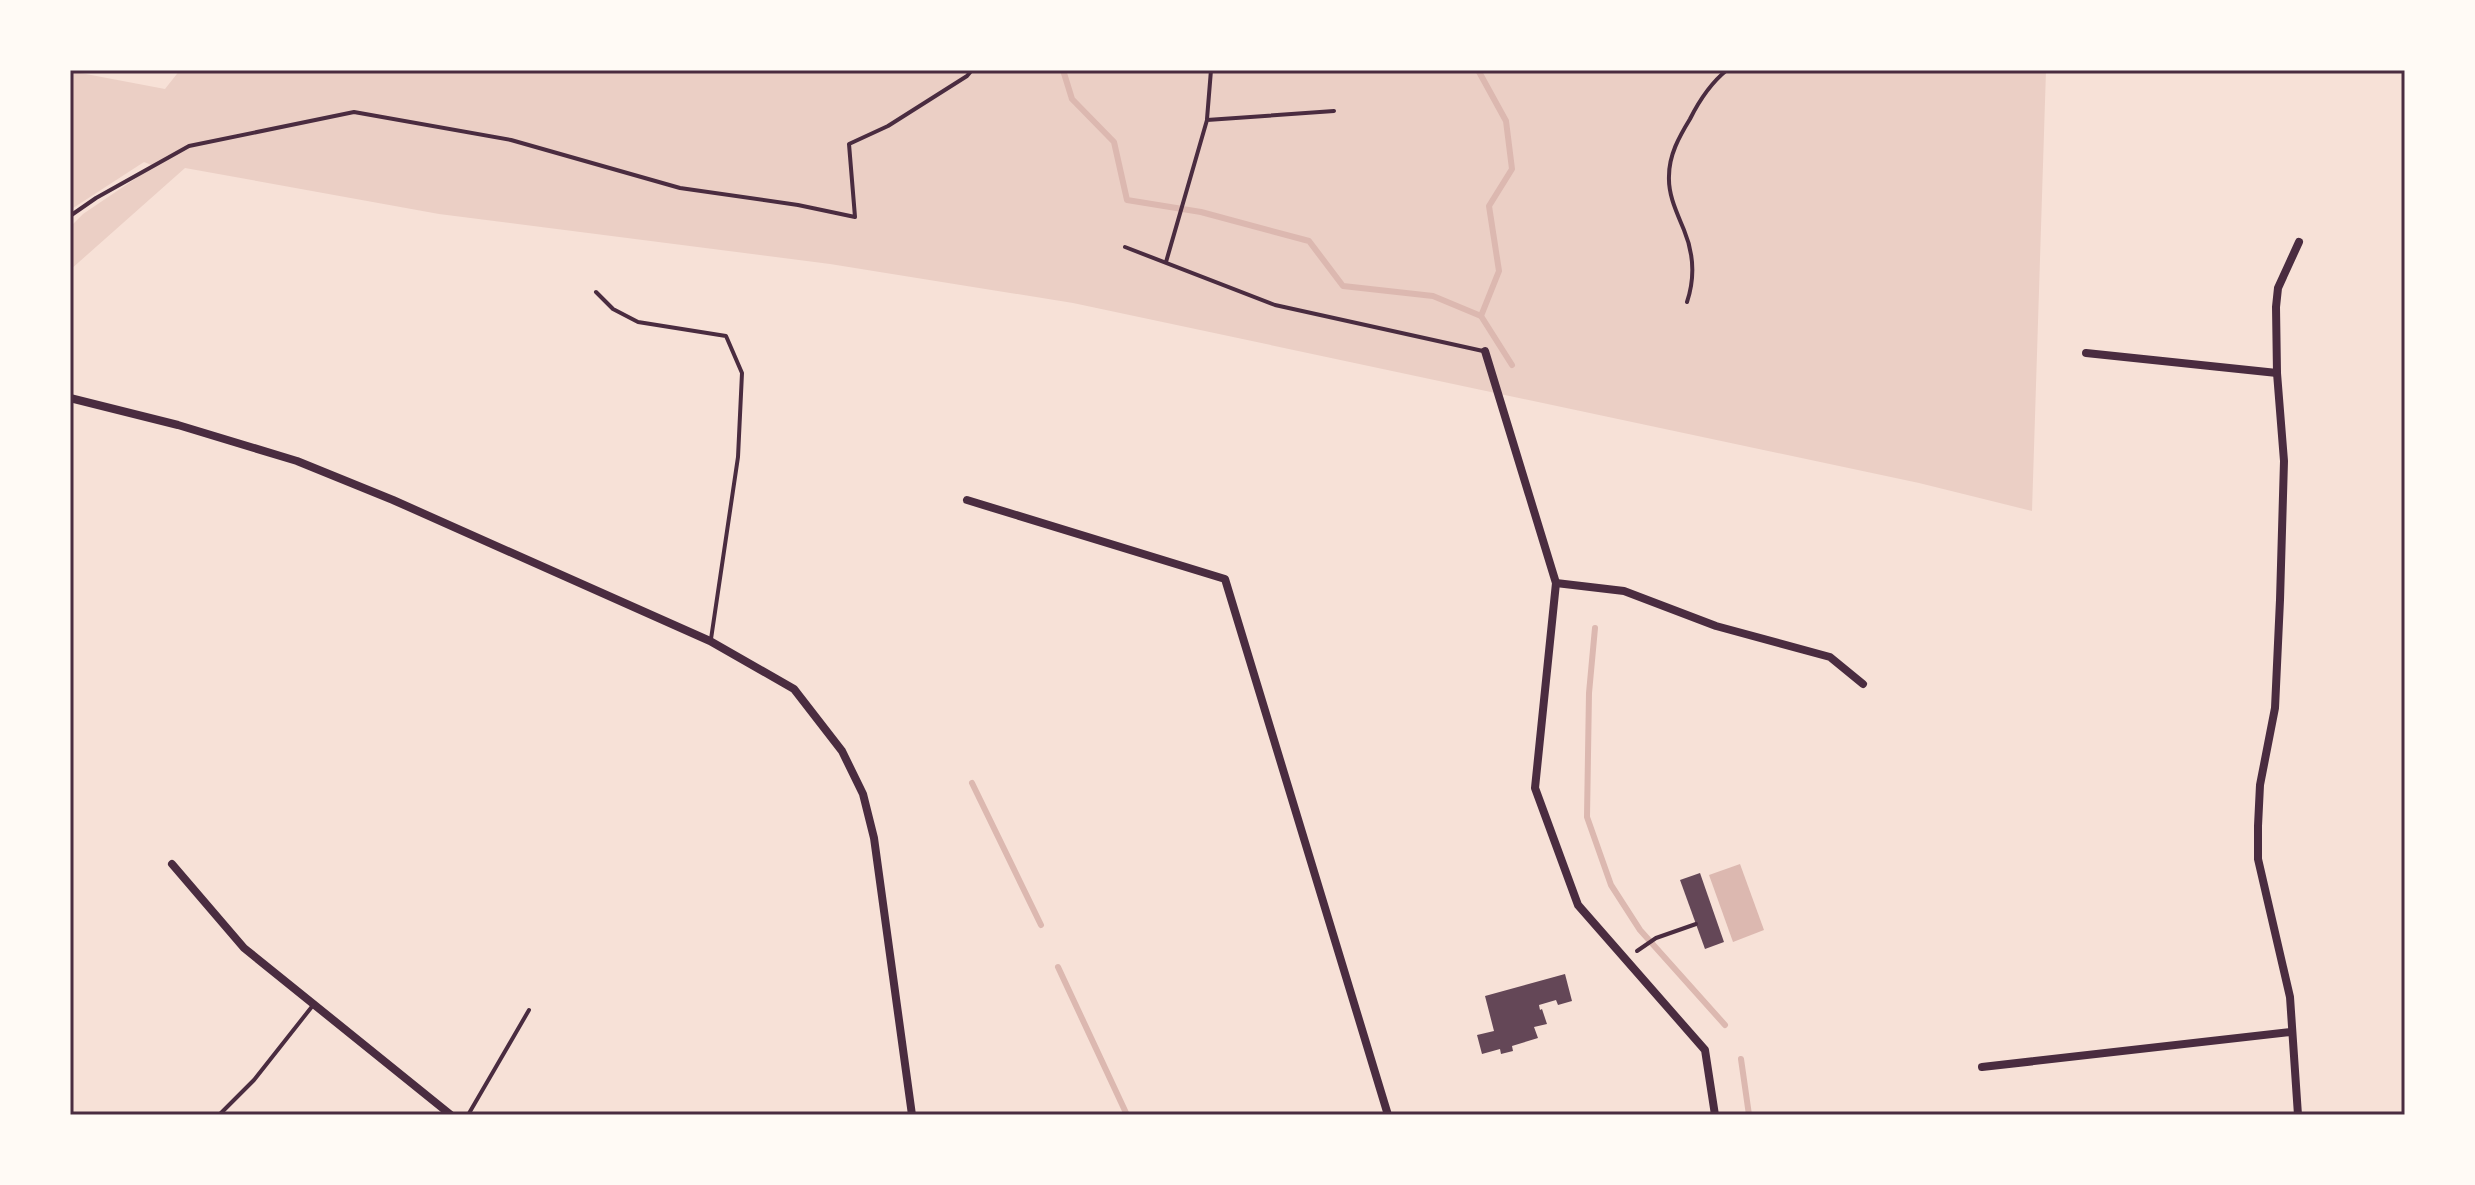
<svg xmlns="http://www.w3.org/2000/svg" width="2475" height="1185" viewBox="0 0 2475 1185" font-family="'IBM Plex Sans',sans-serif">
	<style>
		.green { fill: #ebcfc5 }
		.water { fill: #dcb8b0 }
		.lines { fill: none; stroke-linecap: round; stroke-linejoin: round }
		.stream { stroke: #dcb8b0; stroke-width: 6 }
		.building { fill: #644757 }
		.path { stroke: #4a2c40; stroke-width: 4 }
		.service { stroke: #4a2c40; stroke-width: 4 }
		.minor { stroke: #4a2c40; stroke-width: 8 }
		.neatline { fill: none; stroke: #4a2c40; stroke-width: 3 }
	</style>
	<rect width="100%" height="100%" fill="#f7e1d7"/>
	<!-- green -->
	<path class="green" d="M 180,70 L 2046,70 L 2032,511 L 1919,483 L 1073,303 L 830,264 L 439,214 L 185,168 L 70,270 L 70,227 L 83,214 L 154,166 L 144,162 L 70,210 L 70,71 L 165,89 Z"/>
	<!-- water -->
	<path class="water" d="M 1740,864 L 1764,930 L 1733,942 L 1709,875 Z"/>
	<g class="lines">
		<!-- stream -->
		<g class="stream">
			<path d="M 1063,70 L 1072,99 L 1114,142 L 1127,200 L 1201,212 L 1309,241 L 1343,286 L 1433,296 L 1481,316"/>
			<path d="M 1478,70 L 1506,121 L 1512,169 L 1489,206 L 1499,271 L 1481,316 L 1512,365"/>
			<path d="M 1595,628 L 1589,693 L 1587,817 L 1611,885 L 1640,930 L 1725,1025"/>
			<path d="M 972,783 L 1041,925"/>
			<path d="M 1058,967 L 1127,1115"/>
			<path d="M 1741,1059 L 1749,1115"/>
		</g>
	</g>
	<!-- building -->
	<g class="building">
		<path d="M 1700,873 L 1724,942 L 1705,949 L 1680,880 Z"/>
		<path d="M 1565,974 L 1572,1001 L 1558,1005 L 1556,1000 L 1539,1005 L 1540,1010 L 1542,1009 L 1547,1024 L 1534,1027 L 1538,1038 L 1512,1046 L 1513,1051 L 1501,1054 L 1500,1049 L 1482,1054 L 1477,1035 L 1494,1031 L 1485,996 Z"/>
	</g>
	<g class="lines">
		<!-- path -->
		<g class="path">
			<path d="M 70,216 L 96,198 L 189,146 L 354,112 L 511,140 L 680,188 L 798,205 L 855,217 L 849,144 L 888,126 L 967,76 L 972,70"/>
			<path d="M 1687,302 C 1695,278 1694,254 1684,230 C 1677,213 1668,195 1669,176 C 1669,155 1679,137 1690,119 C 1699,101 1712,82 1727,70"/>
			<path d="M 1637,951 L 1656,938 L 1696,924"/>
		</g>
		<!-- service -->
		<g class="service">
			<path d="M 1207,119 L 1211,70"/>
			<path d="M 1125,247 L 1275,305 L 1483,351"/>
			<path d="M 1166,262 L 1207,120 L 1334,111"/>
			<path d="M 596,292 L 613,309 L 638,322 L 726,336 L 742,373 L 738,457 L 711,639"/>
			<path d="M 219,1115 L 254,1080 L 314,1004"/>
			<path d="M 468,1115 L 529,1010"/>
		</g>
		<!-- minor -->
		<g class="minor">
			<path d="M 1485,351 L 1556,583 L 1535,788 L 1578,905 L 1705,1050 L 1715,1115"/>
			<path d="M 2086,353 L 2277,373"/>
			<path d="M 70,398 L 178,425 L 297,461 L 393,500 L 710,641 L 794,689 L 842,751 L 863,794 L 874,838 L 912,1115"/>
			<path d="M 967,500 L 1225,579 L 1388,1115"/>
			<path d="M 1556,583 L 1624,591 L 1716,626 L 1830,657 L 1863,684"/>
			<path d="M 172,864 L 244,948 L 451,1115"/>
			<path d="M 1982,1067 L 2291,1032"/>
			<path d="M 2298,1115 L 2290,997 L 2258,859 L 2258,826 L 2260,785 L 2275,708 L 2280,600 L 2284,461 L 2277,373 L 2276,307 L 2278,288 L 2299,242"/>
		</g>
	</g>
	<!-- border -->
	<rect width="2475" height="1185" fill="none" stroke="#fffaf5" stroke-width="144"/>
	<rect x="72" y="72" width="2331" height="1041" class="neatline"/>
</svg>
